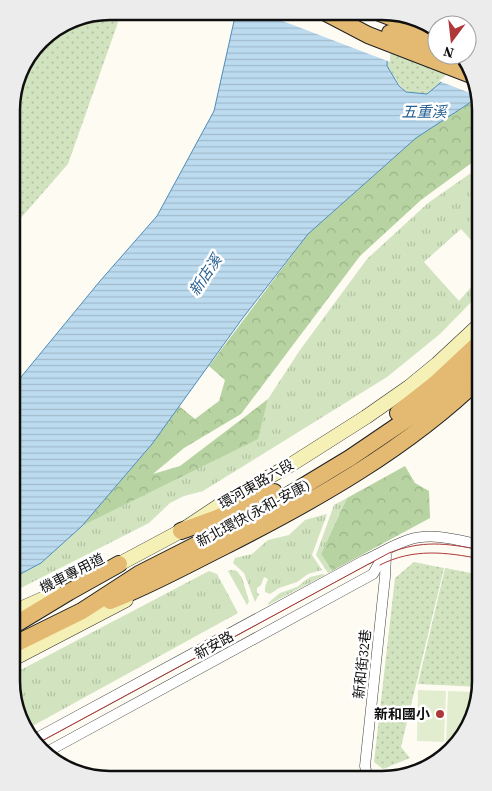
<svg xmlns="http://www.w3.org/2000/svg" width="492" height="791" viewBox="0 0 492 791" font-family="'Source Serif 4','Noto Sans TC',serif">
	<style>
		.grass { fill: url(#grass-tufts) }
		.forest { fill: url(#forest-crowns) }
		.park { fill: url(#park-dots) }
		.pitch { fill: #e2edd0 }
		.water { fill: url(#water-rules); stroke: #4d8dbd }
		.pier { fill: #fdfbf2 }
		.lines { fill: none; stroke-linecap: round; stroke-linejoin: round }
		.minor-casing { stroke: #424242; stroke-width: 11 }
		.secondary-casing { stroke: #313131; stroke-width: 15 }
		.trunk-casing { stroke: #202020; stroke-width: 18 }
		.minor { stroke: #fff; stroke-width: 10 }
		.secondary { stroke: #f5f0b6; stroke-width: 14 }
		.trunk { stroke: #e4ba72; stroke-width: 16 }
		.tram { stroke: #ae383a; stroke-width: 1 }
		.poi-dot { fill: #ae383a; stroke: #fff; stroke-width: 2 }
		.labels { text-anchor: middle; dominant-baseline: central; stroke-width: 5; stroke-linejoin: round; paint-order: stroke }
		.street-label { font-size: 14px; fill: #0f0f0f; stroke: #fff }
		.poi-label { font-size: 14px; font-weight: bold; fill: #0f0f0f; stroke: #fff; text-anchor: end }
		.water-label { font-size: 15px; font-style: italic; fill: #276091; stroke: #fff }
		.rim { fill: none; stroke: #0f0f0f; stroke-width: 2.5 }
	</style>
	<defs>
		<pattern id="grass-tufts" width="24" height="20" patternUnits="userSpaceOnUse" patternTransform="scale(1.25)"><rect width="24" height="20" fill="#d1e4bf"/><path d="M3 7l-1-3M5 7V3M7 7l1-3M15 17l-1-3M17 17v-4M19 17l1-3" fill="none" stroke="#b2c2a3"/></pattern>
		<pattern id="forest-crowns" width="20" height="18" patternUnits="userSpaceOnUse" patternTransform="scale(1.25)"><rect width="20" height="18" fill="#b6d3a1"/><path d="M2 6a3 3 0 1 1 6 0M12 15a3 3 0 1 1 6 0" fill="none" stroke="#9bb489"/></pattern>
		<pattern id="park-dots" width="8" height="8" patternUnits="userSpaceOnUse" patternTransform="scale(1.25)"><rect width="8" height="8" fill="#d1e4bf"/><path d="M2 2h.1M6 6h.1" fill="none" stroke="#b2c2a3" stroke-width="1.8" stroke-linecap="round"/></pattern>
		<pattern id="water-rules" width="6" height="5" patternUnits="userSpaceOnUse" patternTransform="scale(1.25)"><rect width="6" height="5" fill="#bddbef"/><path d="M0 2.5h6" fill="none" stroke="#a1bbcc"/></pattern>
	</defs>
	<rect width="100%" height="100%" fill="#fdfbf2"/>
	<!-- grass -->
	<g class="grass">
		<path d="M 481,166 L 481,251 L 461,229 L 424,262 L 459,301 L 481,276 L 481,292 L 440,334 L 387,377 L 203,491 L 184,496 L 170,503 L 149,523 L 11,593 L 11,579 L 41,563 L 82,526 L 257,439 L 268,399 L 300,350 L 367,259 L 428,203 Z"/>
		<path d="M 347,498 L 321,554 L 332,571 L 328,573 L 316,555 L 334,505 Z"/>
		<path d="M 327,514 L 312,555 L 322,570 L 308,574 L 297,582 L 279,588 L 270,594 L 265,592 L 265,587 L 268,579 L 264,577 L 261,585 L 257,588 L 257,593 L 259,594 L 255,602 L 244,573 L 233,563 L 235,558 L 252,554 L 268,540 L 289,535 L 305,520 Z"/>
		<path d="M 231,570 L 237,571 L 242,578 L 249,601 L 247,605 L 228,571 Z"/>
		<path d="M 209,571 L 217,574 L 238,613 L 27,729 L 19,718 L 11,675 Z"/>
		<path d="M 323,574 L 325,575 L 268,605 L 268,603 L 280,593 L 297,587 L 310,577 Z"/>
	</g>
	<!-- forest -->
	<g class="forest">
		<path d="M 478,96 L 481,110 L 481,156 L 421,200 L 360,256 L 241,414 L 184,448 L 153,474 L 180,466 L 268,399 L 258,439 L 82,526 L 152,444 L 179,406 L 195,419 L 219,401 L 225,380 L 209,366 L 308,234 L 416,138 L 468,104 Z"/>
		<path d="M 405,466 L 415,483 L 429,491 L 430,518 L 332,571 L 321,554 L 347,498 Z"/>
	</g>
	<!-- park -->
	<g class="park">
		<path d="M 110,11 L 122,11 L 68,164 L 12,228 L 12,98 L 22,66 L 45,36 L 73,19 Z"/>
		<path d="M 388,13 L 437,55 L 460,55 L 452,73 L 427,94 L 406,92 L 400,86 L 387,66 Z"/>
		<path d="M 414,562 L 444,568 L 401,747 L 410,758 L 383,769 L 374,762 L 395,578 Z"/>
		<path d="M 445,568 L 481,575 L 481,687 L 418,684 Z"/>
	</g>
	<!-- pitch -->
	<g class="pitch">
		<path d="M 418,690 L 446,691 L 444,742 L 417,741 Z"/>
		<path d="M 448,691 L 475,692 L 475,703 L 460,741 L 458,743 L 446,742 Z"/>
	</g>
	<!-- water -->
	<path class="water" d="M 236,12 L 388,13 L 387,66 L 399,86 L 406,92 L 427,94 L 452,73 L 478,95 L 468,104 L 416,138 L 308,234 L 242,319 L 152,444 L 82,526 L 41,563 L 11,579 L 12,388 L 100,281 L 157,216 L 214,111 Z"/>
	<!-- pier -->
	<g class="pier">
		<path d="M 259,12 L 391,13 L 390,62 Z"/>
		<path d="M 451,71 L 473,73 L 478,96 L 439,81 Z"/>
	</g>
	<g class="lines">
		<defs>
			<g id="minor">
				<path d="M 35,739 L 365,560 C 379,554 393,545 408,540 C 432,532 457,540 481,545"/>
				<path d="M 45,753 L 373,574 L 386,551"/>
				<path d="M 368,780 L 365,766 L 385,577 L 386,555"/>
			</g>
			<g id="secondary">
				<path d="M 110,569 L 181,531 L 223,503 L 292,464 L 366,417 L 409,387 L 437,364 L 481,323"/>
				<path d="M 11,613 L 56,593"/>
				<path d="M 11,660 L 126,600"/>
			</g>
			<g id="trunk">
				<path d="M 326,13 L 368,35 L 474,76"/>
				<path d="M 380,13 L 437,35"/>
				<path d="M 390,33 L 437,50"/>
				<path d="M 452,55 L 463,59"/>
				<path d="M 398,413 L 435,384 L 481,341"/>
				<path d="M 181,531 L 217,518 L 274,492"/>
				<path d="M 110,601 C 149,586 185,566 223,547 C 314,501 407,449 481,377"/>
				<path d="M 11,627 L 69,592 L 119,564"/>
				<path d="M 11,646 L 82,611 L 139,574 L 259,513 L 350,458 L 434,401 L 481,359"/>
			</g>
		</defs>
		<!-- minor casing -->
		<use href="#minor" class="minor-casing"/>
		<!-- secondary casing -->
		<use href="#secondary" class="secondary-casing"/>
		<!-- trunk casing -->
		<use href="#trunk" class="trunk-casing"/>
		<!-- minor -->
		<use href="#minor" class="minor"/>
		<!-- secondary -->
		<use href="#secondary" class="secondary"/>
		<!-- trunk -->
		<use href="#trunk" class="trunk"/>
		<!-- tram -->
		<g class="tram">
			<path d="M 380,565 C 413,548 446,552 481,559"/>
			<path d="M 38,743 L 389,553 C 422,540 446,543 481,550"/>
		</g>
	</g>
	<!-- markers -->
	<circle class="poi-dot" cx="440" cy="714" r="5"/>
	<g class="labels">
		<!-- street labels -->
		<g class="street-label">
			<text transform="translate(256 484) rotate(-30)">環河東路六段</text>
			<text transform="translate(253 513) rotate(-28)">新北環快(永和-安康)</text>
			<text transform="translate(72 573) rotate(-27)">機車專用道</text>
			<text transform="translate(214 645) rotate(-29)">新安路</text>
			<text transform="translate(362 664) rotate(-84)">新和街32巷</text>
		</g>
		<!-- poi labels -->
		<g class="poi-label">
			<text x="430" y="714">新和國小</text>
		</g>
		<!-- water labels -->
		<g class="water-label">
			<text x="424" y="111">五重溪</text>
			<text transform="translate(205 275) rotate(-56)">新店溪</text>
		</g>
	</g>
	<!-- crop -->
	<path d="M0 0H492V791H0ZM110 20H382A90 90 0 0 1 472 110V681A90 90 0 0 1 382 771H110A90 90 0 0 1 20 681V110A90 90 0 0 1 110 20Z" fill="#ececec" fill-rule="evenodd"/>
	<path class="rim" d="M110 20H382A90 90 0 0 1 472 110V681A90 90 0 0 1 382 771H110A90 90 0 0 1 20 681V110A90 90 0 0 1 110 20Z"/>
	<!-- north arrow -->
	<g transform="translate(452 40) rotate(195)"><circle r="24" fill="#ffffff" stroke="#9f9f9f"/>
	<path d="M0-4L9 19L0 12L-9 19Z" fill="#ae383a"/>
	<text y="-8" font-size="14" font-weight="bold" text-anchor="middle" fill="#0f0f0f">N</text>
	</g>
</svg>
